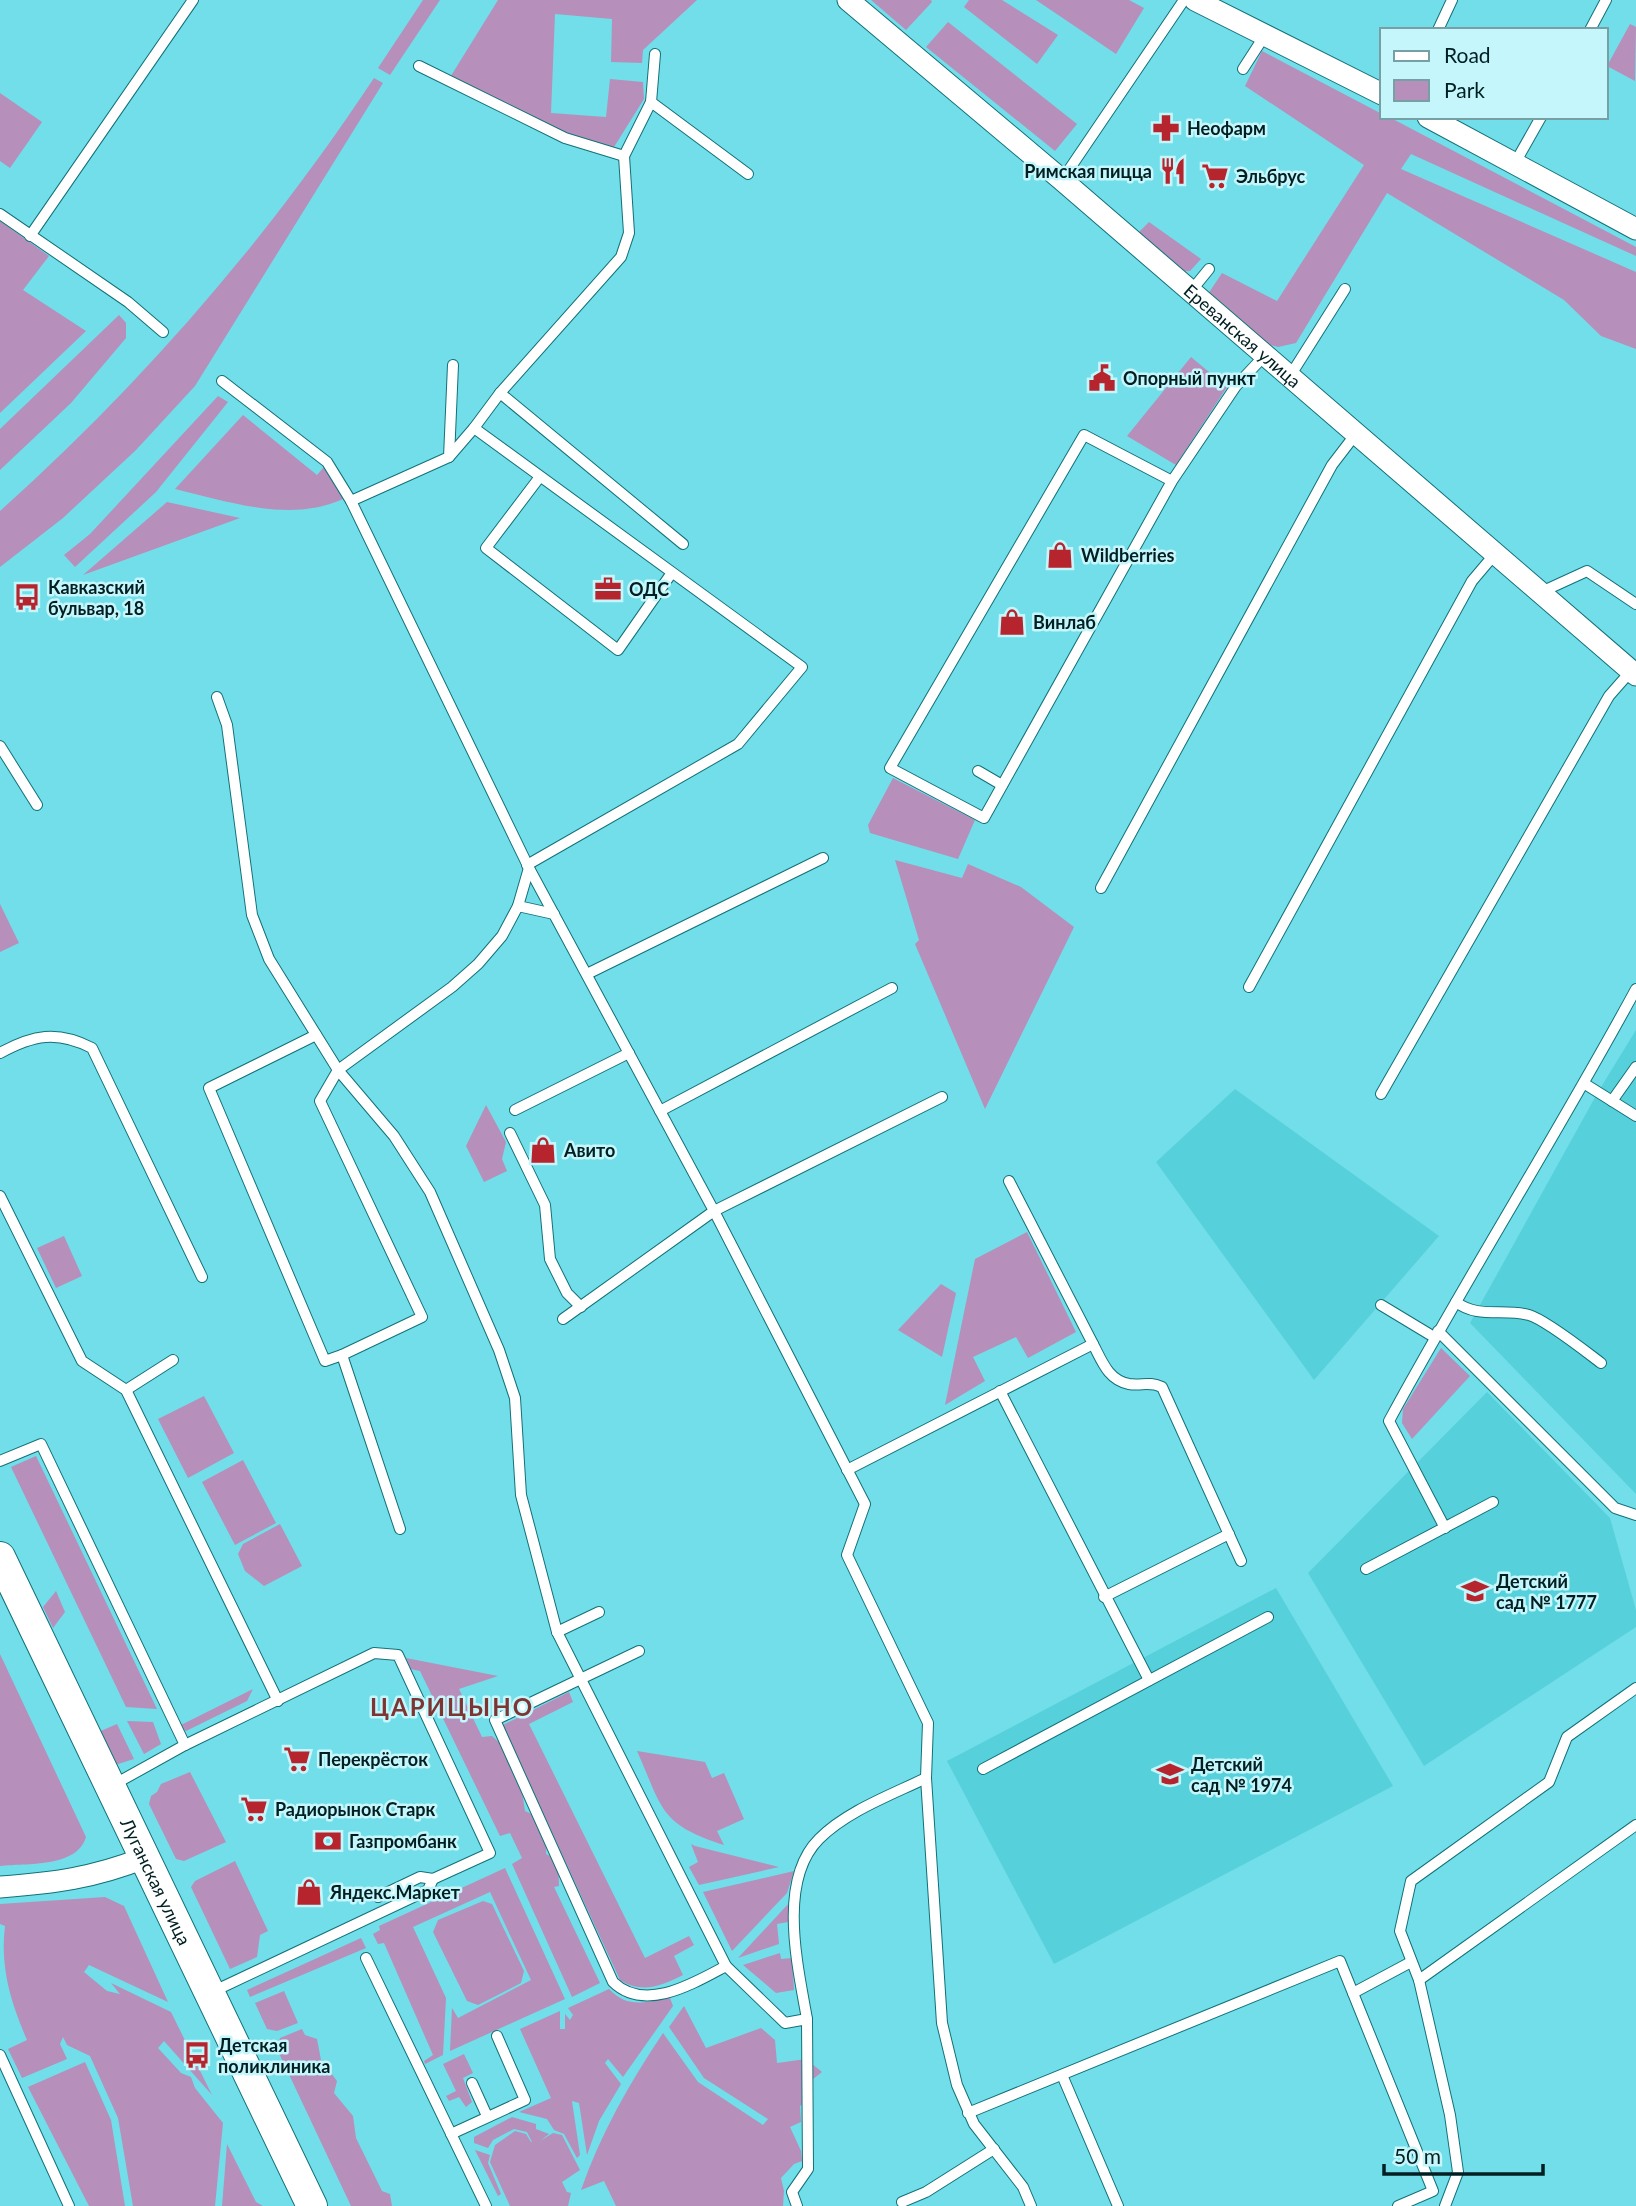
<svg xmlns="http://www.w3.org/2000/svg" width="1636" height="2206" viewBox="0 0 1636 2206" font-family="Lato,sans-serif">
	<style>
		.built { fill: #56d1db }
		.green { fill: #b78fbb }
		.lines { fill: none; stroke-linecap: round; stroke-linejoin: round }
		.lane-casing { stroke: #127178; stroke-width: 12 }
		.street-casing { stroke: #127178; stroke-width: 23 }
		.secondary-casing { stroke: #127178; stroke-width: 32 }
		.lane { stroke: #fff; stroke-width: 10 }
		.street { stroke: #fff; stroke-width: 21 }
		.secondary { stroke: #fff; stroke-width: 30 }
		.labels { text-anchor: middle; dominant-baseline: central; stroke-width: 5; stroke-linejoin: round; paint-order: stroke }
		.poi-label { font-size: 18px; font-weight: bold; fill: #001f22; stroke: #c5f6fb; text-anchor: start }
		.street-label { font-size: 18px; fill: #001f22; stroke: #c5f6fb }
		.district-label { font-size: 24px; font-weight: bold; letter-spacing: 2px; fill: #7c3533; stroke: #c5f6fb }
	</style>
	<rect width="100%" height="100%" fill="#71dee9"/>
	<!-- built -->
	<g class="built">
		<path d="M 1636,1030 L 1636,1494 L 1470,1323 L 1598,1092 Z"/>
		<path d="M 1235,1089 L 1439,1236 L 1314,1380 L 1156,1162 Z"/>
		<path d="M 1487,1392 L 1610,1518 L 1636,1610 L 1636,1627 L 1424,1766 L 1308,1573 Z"/>
		<path d="M 1276,1588 L 1393,1786 L 1054,1964 L 947,1761 Z"/>
	</g>
	<!-- green -->
	<g class="green">
		<path d="M 423,0 L 440,0 L 390,75 L 378,68 Z"/>
		<path d="M 498,0 L 697,0 L 643,50 L 642,63 L 611,62 L 612,19 L 555,14 L 551,113 L 606,117 L 610,79 L 643,82 L 644,99 L 614,147 L 569,134 L 449,79 Z"/>
		<path d="M 871,0 L 931,0 L 932,2 L 906,30 Z"/>
		<path d="M 969,0 L 1002,0 L 1058,35 L 1037,64 L 964,7 Z"/>
		<path d="M 1036,0 L 1129,0 L 1144,8 L 1116,54 Z"/>
		<path d="M 948,22 L 1077,124 L 1055,151 L 926,47 Z"/>
		<path d="M 1630,24 L 1636,27 L 1635,81 L 1607,66 Z"/>
		<path d="M 1262,51 L 1382,114 L 1382,117 L 1389,117 L 1636,247 L 1636,256 L 1411,154 L 1401,169 L 1636,272 L 1636,349 L 1601,336 L 1564,300 L 1387,193 L 1296,343 L 1278,347 L 1263,343 L 1208,294 L 1222,273 L 1277,301 L 1364,165 L 1245,86 Z"/>
		<path d="M 374,78 L 383,83 L 195,386 L 136,450 L 63,518 L 0,567 L 0,511 C 142,384 269,237 374,78 Z"/>
		<path d="M 0,93 L 42,122 L 10,168 L 0,161 Z"/>
		<path d="M 0,221 L 49,256 L 23,290 L 86,331 L 0,413 Z"/>
		<path d="M 1149,222 L 1201,259 L 1190,271 L 1174,272 L 1139,232 Z"/>
		<path d="M 119,315 L 126,323 L 126,338 L 71,403 L 0,470 L 0,429 Z"/>
		<path d="M 1191,357 L 1227,387 L 1176,465 L 1127,436 Z"/>
		<path d="M 218,396 L 228,402 L 156,492 L 75,567 L 64,555 L 90,534 Z"/>
		<path d="M 243,415 L 317,475 L 324,467 L 343,499 C 290,523 230,502 175,489 Z"/>
		<path d="M 167,502 L 240,518 L 83,575 Z"/>
		<path d="M 893,778 L 975,820 L 958,859 L 870,833 L 868,825 Z"/>
		<path d="M 895,860 L 962,878 L 968,864 L 1021,887 L 1074,927 L 985,1109 L 915,944 L 919,940 Z"/>
		<path d="M 0,904 L 19,943 L 0,952 Z"/>
		<path d="M 486,1105 L 506,1142 L 502,1159 L 507,1171 L 484,1182 L 466,1146 Z"/>
		<path d="M 1027,1232 L 1076,1332 L 1028,1358 L 1016,1337 L 973,1357 L 985,1381 L 945,1405 L 975,1259 Z"/>
		<path d="M 64,1236 L 82,1276 L 56,1288 L 37,1248 Z"/>
		<path d="M 941,1284 L 956,1293 L 942,1357 L 898,1330 Z"/>
		<path d="M 1441,1348 L 1470,1376 L 1412,1439 L 1402,1423 L 1403,1409 Z"/>
		<path d="M 204,1396 L 234,1453 L 188,1478 L 158,1419 Z"/>
		<path d="M 36,1456 L 157,1709 L 126,1707 L 11,1467 Z"/>
		<path d="M 243,1460 L 276,1523 L 235,1545 L 202,1482 Z"/>
		<path d="M 280,1524 L 302,1566 L 264,1586 L 245,1571 L 238,1554 L 243,1544 Z"/>
		<path d="M 56,1591 L 65,1612 L 53,1628 L 43,1607 Z"/>
		<path d="M 0,1654 L 86,1837 C 77,1868 26,1863 0,1866 Z"/>
		<path d="M 406,1658 L 498,1676 L 459,1689 L 482,1737 L 492,1736 L 517,1759 L 525,1811 L 545,1820 L 503,1725 L 569,1692 L 573,1702 L 529,1724 L 645,1958 L 689,1936 L 694,1945 L 674,1956 L 683,1975 C 661,1986 642,1994 620,1980 L 547,1822 L 546,1854 L 558,1860 L 559,1886 L 554,1887 L 600,1983 L 572,1997 L 512,1864 L 522,1858 L 510,1833 L 500,1836 L 420,1671 L 411,1669 Z"/>
		<path d="M 253,1689 L 247,1701 L 186,1731 L 179,1726 Z"/>
		<path d="M 127,1721 L 153,1722 L 161,1744 L 144,1754 Z"/>
		<path d="M 117,1724 L 134,1759 L 115,1765 L 96,1733 Z"/>
		<path d="M 637,1751 L 705,1762 L 712,1778 L 724,1773 L 744,1819 L 717,1831 L 724,1845 C 659,1824 663,1809 637,1751 Z"/>
		<path d="M 190,1772 L 226,1842 L 184,1861 L 176,1859 L 149,1804 L 151,1796 L 157,1792 L 161,1784 Z"/>
		<path d="M 691,1844 L 695,1846 L 779,1867 L 699,1885 L 689,1867 L 698,1862 Z"/>
		<path d="M 235,1861 L 268,1931 L 260,1935 L 257,1957 L 230,1969 L 191,1887 L 195,1881 Z"/>
		<path d="M 505,1868 L 565,1999 L 450,2051 L 452,2008 L 458,2018 L 531,1980 L 490,1892 L 413,1927 L 446,1998 L 443,2055 L 425,2064 L 424,2061 L 433,2055 L 384,1943 L 378,1944 L 373,1934 L 380,1930 L 379,1926 Z"/>
		<path d="M 794,1871 L 787,1893 L 732,1951 L 703,1892 Z"/>
		<path d="M 105,1897 L 124,1906 L 168,2002 L 89,1965 L 84,1972 L 107,1991 L 120,1994 L 111,1983 L 171,2012 L 212,2095 L 164,2041 L 158,2048 L 181,2073 L 191,2077 L 195,2088 L 223,2123 L 215,2206 L 133,2206 L 118,2118 L 90,2056 L 67,2045 L 63,2037 L 60,2044 L 67,2059 L 22,2078 L 8,2049 L 27,2040 C 10,2001 0,1966 5,1926 L 0,1924 L 0,1904 Z"/>
		<path d="M 483,1901 L 492,1904 L 524,1971 L 521,1983 L 478,2005 L 467,2001 L 433,1932 L 438,1920 Z"/>
		<path d="M 790,1902 L 788,1922 L 777,1924 L 779,1944 L 738,1958 Z"/>
		<path d="M 361,1938 L 366,1948 L 250,1997 L 247,1990 Z"/>
		<path d="M 780,1953 L 781,1959 L 792,1958 L 794,1990 L 776,1993 L 743,1965 Z"/>
		<path d="M 609,1989 C 628,2009 645,2002 670,1998 L 673,2006 L 623,2077 L 608,2059 L 605,2063 L 621,2084 L 599,2121 L 587,2155 L 579,2103 L 572,2101 L 580,2155 L 577,2158 L 564,2134 L 554,2130 L 547,2119 L 519,2112 L 551,2098 L 520,2029 L 560,2011 L 560,2029 L 565,2029 L 565,2014 L 570,2020 L 573,2015 L 568,2008 Z"/>
		<path d="M 284,1991 L 298,2023 L 277,2031 L 267,2029 L 255,2003 Z"/>
		<path d="M 684,2006 L 706,2048 L 761,2028 L 775,2040 L 777,2063 L 806,2059 L 822,2072 L 808,2083 L 808,2101 L 800,2106 L 801,2122 L 790,2127 L 801,2151 L 802,2161 L 794,2164 L 781,2178 L 784,2191 L 783,2206 L 616,2206 L 604,2181 L 581,2190 C 601,2133 629,2084 663,2033 L 698,2082 L 763,2125 L 768,2119 L 704,2078 L 669,2027 Z"/>
		<path d="M 302,2029 L 305,2035 L 317,2039 L 321,2060 L 337,2081 L 334,2093 L 353,2116 L 356,2138 L 382,2191 L 390,2194 L 392,2206 L 351,2206 L 277,2049 L 280,2038 Z"/>
		<path d="M 464,2054 L 473,2073 L 463,2078 L 472,2102 L 466,2107 L 459,2097 L 449,2101 L 446,2096 L 456,2091 L 443,2064 Z"/>
		<path d="M 85,2062 L 111,2120 L 125,2206 L 89,2206 L 28,2087 Z"/>
		<path d="M 512,2117 L 536,2124 L 536,2129 L 549,2134 L 540,2141 L 553,2133 L 562,2135 L 580,2170 L 562,2182 L 567,2192 L 571,2193 L 568,2206 L 510,2206 L 490,2162 L 495,2145 L 515,2131 L 526,2134 L 531,2142 L 532,2142 L 527,2132 L 514,2129 L 493,2140 L 488,2148 L 474,2143 L 474,2137 Z"/>
		<path d="M 227,2144 L 256,2202 L 263,2206 L 222,2206 Z"/>
		<path d="M 475,2150 L 490,2155 L 488,2163 L 501,2194 L 498,2196 Z"/>
	</g>
	<g class="lines">
		<defs>
			<g id="lane">
				<path d="M 1438,30 L 1452,0"/>
				<path d="M 1590,30 L 1606,0"/>
				<path d="M 419,66 L 565,138 L 624,156 L 651,102 L 655,54"/>
				<path d="M 1243,69 L 1265,35"/>
				<path d="M 651,102 L 748,174"/>
				<path d="M 1515,163 L 1541,117"/>
				<path d="M 1062,180 L 1184,0"/>
				<path d="M 0,214 L 128,302 L 163,332"/>
				<path d="M 30,236 L 193,0"/>
				<path d="M 1191,291 L 1209,269"/>
				<path d="M 1290,376 L 1345,289"/>
				<path d="M 222,381 L 327,462 L 351,501 L 529,868 L 714,1211 L 865,1504 L 847,1555 L 928,1723 L 926,1778 L 942,2023 L 957,2085 L 974,2124 L 1023,2187 L 1031,2206"/>
				<path d="M 500,393 L 621,257 L 629,233 L 624,156"/>
				<path d="M 474,428 L 500,393 L 683,544"/>
				<path d="M 449,457 L 474,428 L 802,667 L 738,744 L 527,865"/>
				<path d="M 539,478 L 486,548 L 618,650 L 671,574"/>
				<path d="M 1172,481 L 1084,435 L 890,768 L 984,818 L 1172,481 L 1236,386 L 1265,355"/>
				<path d="M 351,501 L 449,457 L 453,365"/>
				<path d="M 1539,593 L 1587,571 L 1636,604"/>
				<path d="M 217,697 L 227,725 L 252,915 L 269,959 L 338,1070 L 394,1136 L 430,1192 L 499,1350 L 515,1398 L 521,1495 L 557,1632 L 726,1966"/>
				<path d="M 0,746 L 37,805"/>
				<path d="M 978,771 L 1002,785"/>
				<path d="M 1101,888 L 1332,465 L 1355,435"/>
				<path d="M 518,906 L 529,868"/>
				<path d="M 587,974 L 823,858"/>
				<path d="M 1249,987 L 1472,581 L 1494,555"/>
				<path d="M 316,1035 L 209,1088 L 325,1361 L 342,1355"/>
				<path d="M 0,1053 C 33,1035 57,1030 92,1048 L 202,1277"/>
				<path d="M 1585,1084 L 1636,1116"/>
				<path d="M 1381,1094 L 1609,696 L 1631,671"/>
				<path d="M 1612,1101 L 1636,1067"/>
				<path d="M 515,1110 L 629,1053"/>
				<path d="M 660,1111 L 892,988"/>
				<path d="M 510,1133 L 545,1205 L 550,1259 L 567,1293 L 581,1307"/>
				<path d="M 0,1196 L 82,1361 L 126,1390 L 278,1701"/>
				<path d="M 1456,1302 C 1478,1319 1504,1308 1529,1315 C 1546,1320 1585,1351 1601,1363"/>
				<path d="M 1381,1305 L 1434,1337"/>
				<path d="M 563,1319 L 714,1211 L 942,1097"/>
				<path d="M 1438,1331 L 1615,1508 L 1636,1515"/>
				<path d="M 1093,1344 C 1102,1361 1108,1380 1129,1384 C 1142,1386 1149,1381 1162,1387 L 1241,1561"/>
				<path d="M 126,1390 L 173,1360"/>
				<path d="M 1000,1391 L 1149,1680"/>
				<path d="M 0,1461 L 41,1444 L 185,1745"/>
				<path d="M 847,1470 L 1093,1344 L 1009,1181"/>
				<path d="M 1445,1528 L 1389,1421 C 1468,1275 1557,1135 1636,989"/>
				<path d="M 400,1529 L 342,1355 L 422,1317 L 320,1101 L 338,1070 L 452,987 L 478,964 L 502,936 L 518,906 L 554,914"/>
				<path d="M 1366,1569 L 1493,1502"/>
				<path d="M 1104,1597 L 1229,1534"/>
				<path d="M 557,1632 L 599,1612"/>
				<path d="M 639,1651 L 495,1720 L 613,1982 C 645,2013 694,1983 726,1966 L 785,2023 L 807,2019 L 808,2169 L 792,2192 L 797,2206"/>
				<path d="M 983,1769 L 1268,1617"/>
				<path d="M 113,1785 L 185,1745 L 374,1653 L 398,1655 L 490,1853 L 433,1879 L 420,1877 L 378,1897"/>
				<path d="M 366,1958 L 486,2206"/>
				<path d="M 1419,1980 L 1636,1825"/>
				<path d="M 212,1992 L 428,1890 L 433,1879"/>
				<path d="M 1353,1993 L 1411,1962"/>
				<path d="M 807,2019 C 798,1967 777,1881 819,1839 C 847,1811 891,1795 926,1778"/>
				<path d="M 0,2055 L 69,2206"/>
				<path d="M 1062,2075 L 1118,2206"/>
				<path d="M 472,2083 L 487,2116"/>
				<path d="M 968,2113 L 1340,1961 L 1433,2191 L 1398,2206"/>
				<path d="M 451,2134 L 525,2100 L 497,2036"/>
				<path d="M 902,2202 L 926,2192 L 994,2149"/>
				<path d="M 1445,2206 L 1458,2172 L 1450,2115 L 1419,1980 L 1400,1931 L 1411,1881 L 1549,1782 L 1567,1737 L 1636,1688"/>
			</g>
			<g id="street">
				<path id="s1" d="M 848,0 L 1062,180 L 1636,675"/>
				<path d="M 1195,0 L 1382,94"/>
				<path d="M 1428,117 L 1636,229"/>
				<path d="M 0,1887 C 54,1883 93,1878 144,1858"/>
			</g>
			<g id="secondary">
				<path id="s2" d="M 0,1557 L 312,2206"/>
			</g>
		</defs>
		<!-- lane casing -->
		<use href="#lane" class="lane-casing"/>
		<!-- street casing -->
		<use href="#street" class="street-casing"/>
		<!-- secondary casing -->
		<use href="#secondary" class="secondary-casing"/>
		<!-- lane -->
		<use href="#lane" class="lane"/>
		<!-- street -->
		<use href="#street" class="street"/>
		<!-- secondary -->
		<use href="#secondary" class="secondary"/>
	</g>
	<!-- icons -->
	<defs>
		<symbol id="pharmacy-bare" viewBox="-9 -9 18 18"><path d="M-2-6h4v4h4v4h-4v4h-4v-4h-4v-4h4Z" fill="#b6252e" stroke="#c5f6fb" stroke-width="2.5" paint-order="stroke"/></symbol>
		<symbol id="restaurant-bare" viewBox="-9 -9 18 18"><path d="M-5-6h1v4h1v-4h1v4h1v-4h1v5L-1.5 .5V6h-2V.5L-5-1ZM5-6V6H3V1.5H1.5Q1.5-4 5-6Z" fill="#b6252e" stroke="#c5f6fb" stroke-width="2.5" paint-order="stroke"/></symbol>
		<symbol id="supermarket-bare" viewBox="-9 -9 18 18"><path d="M-6-5.5h2.5l.6 2H6L4.5 2H-2.5L-4.4-4H-6ZM-1.5 3.2a1.3 1.3 0 1 0 .1 0ZM3 3.2a1.3 1.3 0 1 0 .1 0Z" fill="#b6252e" stroke="#c5f6fb" stroke-width="2.5" paint-order="stroke"/></symbol>
		<symbol id="civic-bare" viewBox="-9 -9 18 18"><path d="M-.6-6.5H3V-4.5H.6V-3L4-1V1h2V6H-6V1h2V-1L-.6-3ZM-1.2 2.5V6h2.4V2.5Z" fill="#b6252e" stroke="#c5f6fb" stroke-width="2.5" paint-order="stroke"/></symbol>
		<symbol id="shop-bare" viewBox="-9 -9 18 18"><path d="M-5-2.5h2.3a2.7 3.5 0 0 1 5.4 0H5L5.5 6h-11ZM-1.5-2.5h3a1.5 2.3 0 0 0-3 0Z" fill="#b6252e" stroke="#c5f6fb" stroke-width="2.5" paint-order="stroke"/></symbol>
		<symbol id="office-bare" viewBox="-9 -9 18 18"><path d="M-6-3h4V-5.5h4V-3h4V5H-6ZM-1-4.5V-3h2v-1.5ZM-6 0V1H6V0Z" fill="#b6252e" stroke="#c5f6fb" stroke-width="2.5" paint-order="stroke"/></symbol>
		<symbol id="bus-bare" viewBox="-9 -9 18 18"><path d="M-5-6H5V4H4V6H2V4H-2V6H-4V4H-5ZM-3.5-4V0h7V-4ZM-3.5 1.2v1.5H-2V1.2ZM2 1.2v1.5H3.5V1.2Z" fill="#b6252e" stroke="#c5f6fb" stroke-width="2.5" paint-order="stroke"/></symbol>
		<symbol id="school-bare" viewBox="-9 -9 18 18"><path d="M0-5L7-2L0 1L-7-2ZM-4 1L0 2.5L4 1V4Q0 6-4 4Z" fill="#b6252e" stroke="#c5f6fb" stroke-width="2.5" paint-order="stroke"/></symbol>
		<symbol id="bank-bare" viewBox="-9 -9 18 18"><path d="M-6-4H6V4H-6ZM0-2.3a2.3 2.3 0 1 0 0 4.6a2.3 2.3 0 1 0 0-4.6Z" fill="#b6252e" stroke="#c5f6fb" stroke-width="2.5" paint-order="stroke"/></symbol>
	</defs>
	<g fill-rule="evenodd">
		<use href="#pharmacy-bare" x="1147" y="109" width="38" height="38"/>
		<use href="#restaurant-bare" x="1154" y="152" width="38" height="38"/>
		<use href="#supermarket-bare" x="1196" y="157" width="38" height="38"/>
		<use href="#civic-bare" x="1083" y="359" width="38" height="38"/>
		<use href="#shop-bare" x="1041" y="536" width="38" height="38"/>
		<use href="#office-bare" x="589" y="570" width="38" height="38"/>
		<use href="#bus-bare" x="8" y="578" width="38" height="38"/>
		<use href="#shop-bare" x="993" y="603" width="38" height="38"/>
		<use href="#shop-bare" x="524" y="1131" width="38" height="38"/>
		<use href="#school-bare" x="1456" y="1572" width="38" height="38"/>
		<use href="#supermarket-bare" x="278" y="1740" width="38" height="38"/>
		<use href="#school-bare" x="1151" y="1755" width="38" height="38"/>
		<use href="#supermarket-bare" x="235" y="1790" width="38" height="38"/>
		<use href="#bank-bare" x="309" y="1822" width="38" height="38"/>
		<use href="#shop-bare" x="290" y="1873" width="38" height="38"/>
		<use href="#bus-bare" x="178" y="2036" width="38" height="38"/>
	</g>
	<g class="labels">
		<!-- poi labels -->
		<g class="poi-label">
			<text x="1187" y="128">Неофарм</text>
			<text x="1152" y="171" text-anchor="end">Римская пицца</text>
			<text x="1236" y="176">Эльбрус</text>
			<text x="1123" y="378">Опорный пункт</text>
			<text x="1081" y="555">Wildberries</text>
			<text x="48" y="587">Кавказский<tspan x="48" dy="21">бульвар, 18</tspan></text>
			<text x="629" y="589">ОДС</text>
			<text x="1033" y="622">Винлаб</text>
			<text x="564" y="1150">Авито</text>
			<text x="1496" y="1581">Детский<tspan x="1496" dy="21">сад № 1777</tspan></text>
			<text x="318" y="1759">Перекрёсток</text>
			<text x="1191" y="1764">Детский<tspan x="1191" dy="21">сад № 1974</tspan></text>
			<text x="275" y="1809">Радиорынок Старк</text>
			<text x="349" y="1841">Газпромбанк</text>
			<text x="330" y="1892">Яндекс.Маркет</text>
			<text x="218" y="2045">Детская<tspan x="218" dy="21">поликлиника</tspan></text>
		</g>
		<!-- street labels -->
		<g class="street-label">
			<text stroke="none"><textPath href="#s1" startOffset="518">Ереванская улица</textPath></text>
			<text stroke="none"><textPath href="#s2" startOffset="360">Луганская улица</textPath></text>
		</g>
		<!-- district labels -->
		<g class="district-label">
			<text x="452" y="1706">ЦАРИЦЫНО</text>
		</g>
	</g>
	<!-- legend -->
	<rect x="1380" y="28" width="228" height="91" fill="#c5f6fb" stroke="#76a0a4" stroke-width="2"/>
	<rect x="1394" y="51" width="35" height="10" fill="#ffffff" stroke="#76a0a4" stroke-width="2"/>
	<text x="1444" y="63" font-size="21" fill="#001f22">Road</text>
	<rect x="1394" y="80" width="35" height="21" fill="#b78fbb" stroke="#76a0a4" stroke-width="2"/>
	<text x="1444" y="98" font-size="21" fill="#001f22">Park</text>
	<!-- scale -->
	<path d="M1384 2164v10h159v-10" fill="none" stroke="#001f22" stroke-width="3.5"/>
	<text x="1394" y="2164" font-size="21" fill="#001f22" stroke="#c5f6fb" stroke-width="5" paint-order="stroke">50 m</text>
</svg>
